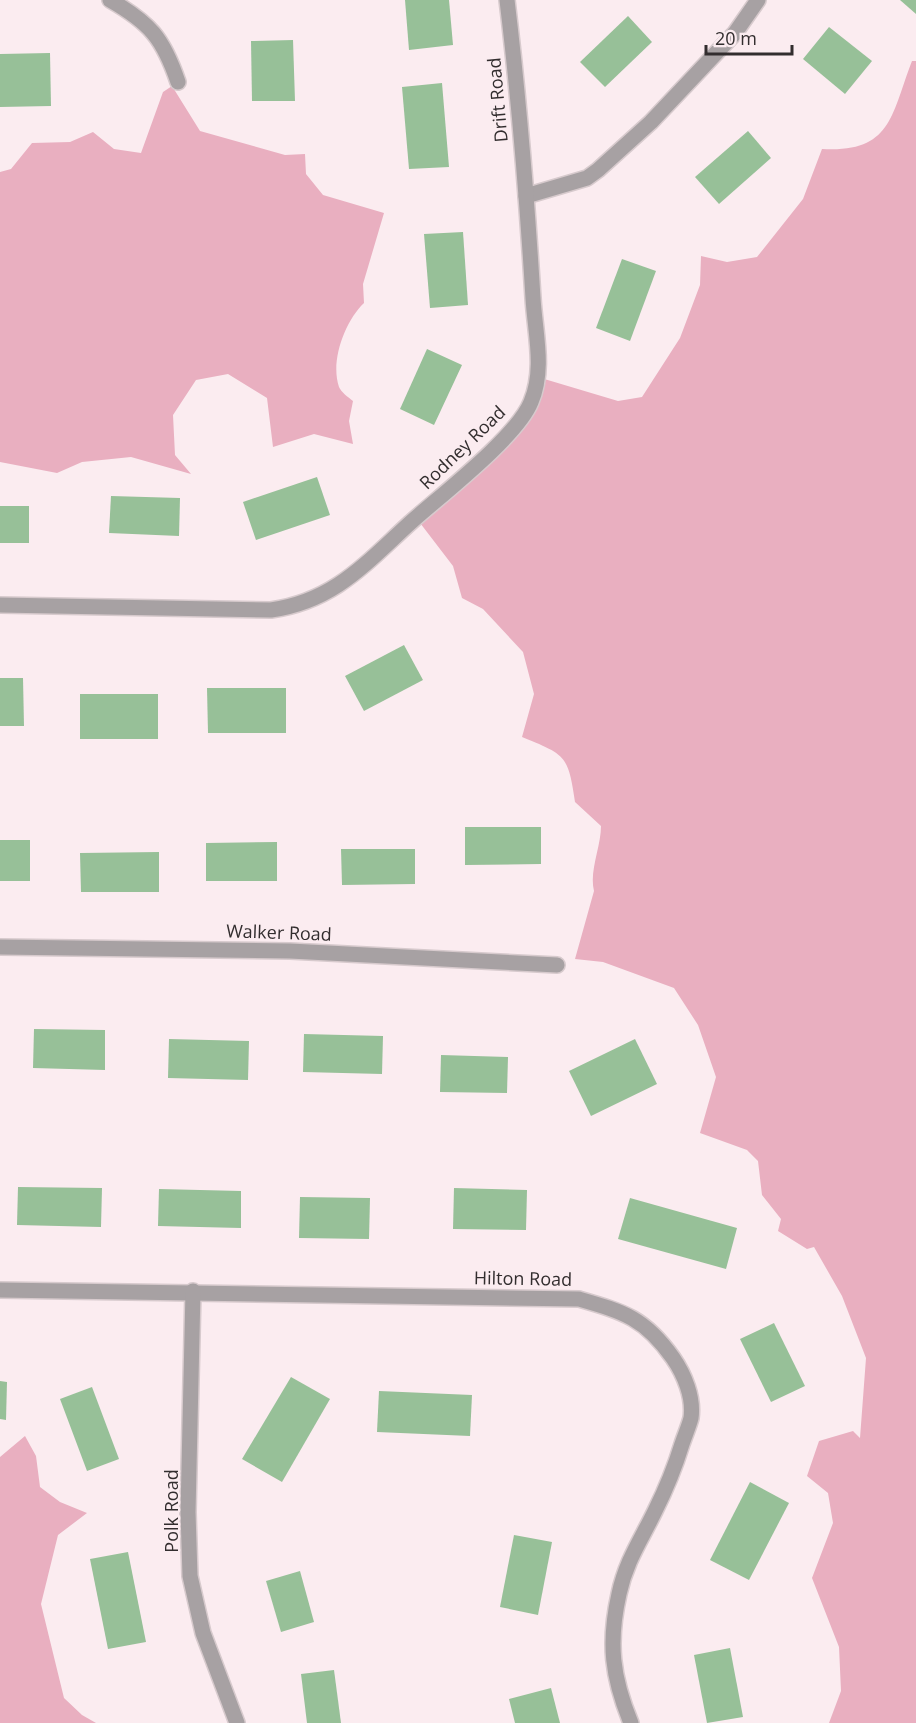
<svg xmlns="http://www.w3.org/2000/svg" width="916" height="1723" viewBox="0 0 916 1723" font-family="'Open Sans',sans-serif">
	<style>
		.forest { fill: #e9afc0 }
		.building { fill: #97c098 }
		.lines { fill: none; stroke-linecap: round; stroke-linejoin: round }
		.minor-casing { stroke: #d7cacd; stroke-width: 18 }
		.minor { stroke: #a7a1a3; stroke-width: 15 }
		.labels { text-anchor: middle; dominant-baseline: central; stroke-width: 4.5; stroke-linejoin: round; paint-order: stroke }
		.street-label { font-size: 18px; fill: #322d2e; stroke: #fbecf0 }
	</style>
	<rect width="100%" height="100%" fill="#fbecf0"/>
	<!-- forest -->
	<g class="forest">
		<path d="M 912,61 L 916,61 L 916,1723 L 829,1723 L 841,1691 L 839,1647 L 812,1578 L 833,1523 L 828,1493 L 807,1476 L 819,1441 L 853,1431 L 860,1438 L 866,1358 L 842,1296 L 814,1247 L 807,1249 L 778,1231 L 781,1219 L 762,1195 L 758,1161 L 747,1150 L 700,1133 L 716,1077 L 698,1025 L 674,988 L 603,962 L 575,959 L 594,891 C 589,871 601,847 601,826 L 575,802 C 568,755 566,755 522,737 L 534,694 L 523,652 L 483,609 L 462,598 L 453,566 L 417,519 L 522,420 L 541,378 L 618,401 L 642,397 L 680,338 L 700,285 L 701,256 L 727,262 L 757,257 L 803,199 L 822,149 C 892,153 891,115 912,61 Z"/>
		<path d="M 172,86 L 200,131 L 285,155 L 305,154 L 306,174 L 323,195 L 384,213 L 363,284 L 364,303 C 345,321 330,361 339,387 C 341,392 348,397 353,401 L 349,421 L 353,444 L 314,434 L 273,447 L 267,398 L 228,374 L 196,380 L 173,415 L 175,455 L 191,474 L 131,457 L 82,462 L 57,473 L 0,462 L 0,172 L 11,169 L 32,143 L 70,142 L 93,132 L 114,149 L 141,153 L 163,92 Z"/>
		<path d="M 25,1436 L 36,1456 L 40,1487 L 60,1502 L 87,1513 L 58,1535 L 41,1604 L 64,1698 L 82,1715 L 96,1723 L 0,1723 L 0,1457 Z"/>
	</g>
	<!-- building -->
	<g class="building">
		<path d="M 405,0 L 449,0 L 453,45 L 409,50 Z"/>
		<path d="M 900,0 L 916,0 L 916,14 Z"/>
		<path d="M 628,16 L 652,42 L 605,87 L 580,62 Z"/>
		<path d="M 829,27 L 872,61 L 845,94 L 803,59 Z"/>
		<path d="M 293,40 L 295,101 L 252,101 L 251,41 Z"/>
		<path d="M 50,53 L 51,106 L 0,107 L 0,54 Z"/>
		<path d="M 442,83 L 449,167 L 409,169 L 402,87 Z"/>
		<path d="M 748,131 L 771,158 L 719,204 L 695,177 Z"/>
		<path d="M 463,232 L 468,305 L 430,308 L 424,234 Z"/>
		<path d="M 622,259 L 656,271 L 630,341 L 596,328 Z"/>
		<path d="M 427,349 L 462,365 L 434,425 L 400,409 Z"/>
		<path d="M 317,477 L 330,515 L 256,540 L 243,502 Z"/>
		<path d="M 111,496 L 180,498 L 179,536 L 109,533 Z"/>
		<rect x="0" y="506" width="29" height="37"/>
		<path d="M 404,645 L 423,680 L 364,711 L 345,676 Z"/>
		<path d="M 0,678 L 23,678 L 24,726 L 0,726 Z"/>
		<path d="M 207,688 L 286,688 L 286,733 L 208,733 Z"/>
		<rect x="80" y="694" width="78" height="45"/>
		<path d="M 465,827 L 541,827 L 541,864 L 465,865 Z"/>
		<rect x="0" y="840" width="30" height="41"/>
		<path d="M 277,842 L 277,881 L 206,881 L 206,843 Z"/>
		<path d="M 341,849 L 415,849 L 415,884 L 342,885 Z"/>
		<path d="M 159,852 L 159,892 L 81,892 L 80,853 Z"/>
		<path d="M 34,1029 L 105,1030 L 105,1070 L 33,1068 Z"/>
		<path d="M 304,1034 L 383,1036 L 382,1074 L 303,1072 Z"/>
		<path d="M 169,1039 L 249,1041 L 248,1080 L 168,1078 Z"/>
		<path d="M 635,1039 L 657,1084 L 591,1116 L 569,1071 Z"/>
		<path d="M 441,1055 L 508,1057 L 507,1093 L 440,1092 Z"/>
		<path d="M 18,1187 L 102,1188 L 101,1227 L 17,1225 Z"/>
		<path d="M 454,1188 L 527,1190 L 526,1230 L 453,1229 Z"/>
		<path d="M 159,1189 L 241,1191 L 241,1228 L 158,1226 Z"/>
		<path d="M 300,1197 L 370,1198 L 369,1239 L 299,1238 Z"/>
		<path d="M 630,1198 L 737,1228 L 726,1269 L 618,1239 Z"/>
		<path d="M 774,1323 L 805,1386 L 771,1402 L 740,1339 Z"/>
		<path d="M 291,1377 L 330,1399 L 282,1482 L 242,1459 Z"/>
		<path d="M 0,1381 L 7,1382 L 6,1420 L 0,1419 Z"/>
		<path d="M 92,1387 L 119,1459 L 87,1471 L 60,1399 Z"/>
		<path d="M 379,1391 L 472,1395 L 470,1436 L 377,1432 Z"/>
		<path d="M 750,1482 L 789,1503 L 749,1580 L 710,1560 Z"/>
		<path d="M 514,1535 L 552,1542 L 538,1615 L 500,1607 Z"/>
		<path d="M 128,1552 L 146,1642 L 108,1649 L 90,1559 Z"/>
		<path d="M 300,1571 L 314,1622 L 281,1632 L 266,1581 Z"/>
		<path d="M 730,1648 L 743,1717 L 707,1723 L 694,1655 Z"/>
		<path d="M 334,1670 L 341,1723 L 307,1723 L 301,1674 Z"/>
		<path d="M 551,1688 L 560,1723 L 515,1723 L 509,1699 Z"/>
	</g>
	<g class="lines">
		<defs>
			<g id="minor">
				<path d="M 110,0 C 150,23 163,38 178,82"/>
				<path d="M 526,196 L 587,178 L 598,170 L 651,122 L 735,33 L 758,0"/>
				<path d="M 0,605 L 271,610 C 334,601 365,564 410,523 C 440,496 517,437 531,402 C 545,369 535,333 533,298 C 527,199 519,99 507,0"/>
				<path d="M 0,947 L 290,951 L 557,965"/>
				<path d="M 0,1290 L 579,1299 C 624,1312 645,1318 673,1358 C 684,1374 694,1397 691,1418 C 689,1426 685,1435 682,1444 C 675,1467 666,1489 655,1511 C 641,1540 626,1561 619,1594 C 608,1643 612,1677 631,1723"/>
				<path d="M 193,1291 L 188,1512 L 190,1576 L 203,1633 L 237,1723"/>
			</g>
		</defs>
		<!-- minor casing -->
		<use href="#minor" class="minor-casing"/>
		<!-- minor -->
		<use href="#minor" class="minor"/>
	</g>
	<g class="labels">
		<!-- street labels -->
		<g class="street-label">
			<text transform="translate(497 100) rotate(-95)">Drift Road</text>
			<text transform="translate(462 447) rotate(-44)">Rodney Road</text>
			<text transform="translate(279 932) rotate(2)">Walker Road</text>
			<text transform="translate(523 1278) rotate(1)">Hilton Road</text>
			<text transform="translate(171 1511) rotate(-90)">Polk Road</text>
		</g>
	</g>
	<!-- scale -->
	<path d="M706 45v9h86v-9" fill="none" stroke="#322d2e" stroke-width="3"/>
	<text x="715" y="45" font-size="18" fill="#322d2e" stroke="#fbecf0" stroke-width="4.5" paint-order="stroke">20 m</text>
</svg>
